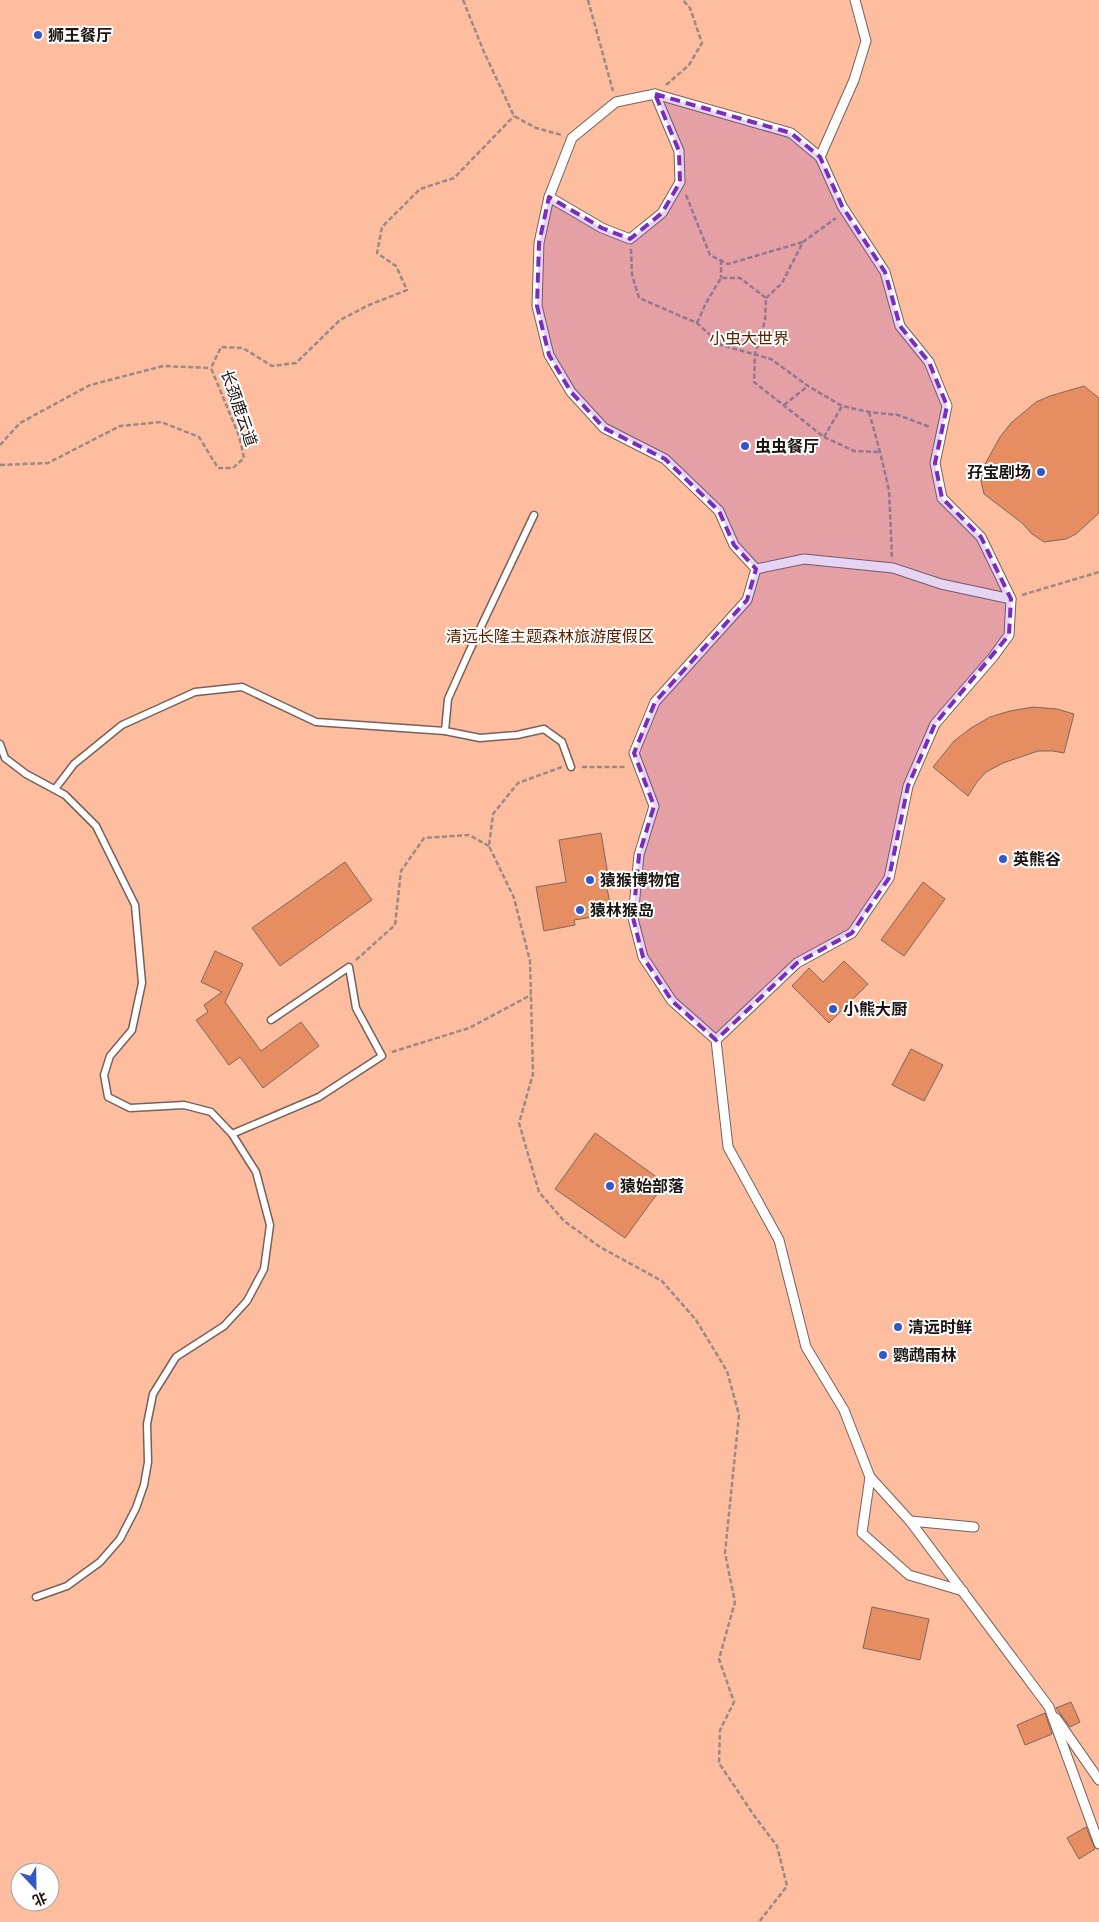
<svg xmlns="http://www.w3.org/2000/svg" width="1099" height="1922" viewBox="0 0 1099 1922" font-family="Arial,'Noto Sans SC',sans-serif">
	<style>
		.green { fill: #febd9f; fill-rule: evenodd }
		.building { fill: #e78d62; stroke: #7a685f }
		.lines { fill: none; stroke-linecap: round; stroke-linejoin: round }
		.service-casing { stroke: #75625a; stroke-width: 9 }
		.pedestrian-casing { stroke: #75625a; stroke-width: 11 }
		.path { stroke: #9a8a83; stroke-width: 2.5; stroke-dasharray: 5 2.5; stroke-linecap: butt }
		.service { stroke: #fff; stroke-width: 6 }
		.pedestrian { stroke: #fff; stroke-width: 9 }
		.marked { fill: #7b2cbf; fill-opacity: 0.2; stroke: #7b2cbf; stroke-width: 4; stroke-dasharray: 10 6; stroke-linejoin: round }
		.poi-dot { fill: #3258c8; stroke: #fff; stroke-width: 2 }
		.labels { text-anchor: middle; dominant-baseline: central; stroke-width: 4; stroke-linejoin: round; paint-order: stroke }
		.poi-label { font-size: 16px; font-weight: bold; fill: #1c1411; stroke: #fff; text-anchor: start }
		.park-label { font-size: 16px; fill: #5a2200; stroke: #fff }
		.street-label { font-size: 16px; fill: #1c1411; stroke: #fff }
	</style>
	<rect width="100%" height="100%" fill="#f3ddd3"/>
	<!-- green -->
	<path class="green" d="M 0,0 L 1099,0 L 1099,1922 L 0,1922 ZM 20,1872 L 50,1872 L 50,1902 L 20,1902 Z"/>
	<!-- building -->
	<g class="building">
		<path d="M 1084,386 L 1099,398 L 1099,513 L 1076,534 L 1066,539 L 1044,542 L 1032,534 L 1022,523 L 984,494 L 981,481 L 985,464 L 1000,437 L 1011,423 L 1036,402 L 1050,396 Z"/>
		<path d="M 1033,707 L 1057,709 L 1074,714 L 1064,753 L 1053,751 L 1038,751 L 1003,763 L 986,772 L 977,782 L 968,796 L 933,767 L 954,741 L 971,728 L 990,717 L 1010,711 Z"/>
		<path d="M 601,833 L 608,875 L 613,874 L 615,887 L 607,888 L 612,914 L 574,920 L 575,925 L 544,931 L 536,887 L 566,882 L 559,840 Z"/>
		<path d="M 345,862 L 372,900 L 280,966 L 252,928 Z"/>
		<path d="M 923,882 L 945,899 L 904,956 L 881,940 Z"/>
		<path d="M 215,951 L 243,964 L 225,1002 L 261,1051 L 301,1022 L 319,1046 L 263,1088 L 240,1057 L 229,1065 L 196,1020 L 208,1012 L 204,1005 L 222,992 L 201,982 Z"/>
		<path d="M 844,961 L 868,984 L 829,1023 L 792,986 L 809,968 L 823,982 Z"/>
		<path d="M 911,1049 L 943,1065 L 924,1101 L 892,1085 Z"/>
		<path d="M 595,1133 L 665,1183 L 625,1238 L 555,1189 Z"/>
		<path d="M 872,1607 L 929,1619 L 920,1660 L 863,1648 Z"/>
		<path d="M 1071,1702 L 1080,1722 L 1070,1727 L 1056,1708 Z"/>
		<path d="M 1045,1713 L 1052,1734 L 1025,1745 L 1017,1725 Z"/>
		<path d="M 1086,1827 L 1095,1849 L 1079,1859 L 1067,1838 Z"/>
	</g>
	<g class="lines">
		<defs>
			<g id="service">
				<path d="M 445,731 L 480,738 L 517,735 L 544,729 L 562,742 L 571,767"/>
				<path d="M 0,744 L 5,758 L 26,774 L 65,795 L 96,826 L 135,905 L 142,983 L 132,1030 L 110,1056 L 104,1075 L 108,1097 L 130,1108 L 184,1105 L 211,1112 L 232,1134 L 256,1172 L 270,1225 L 264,1269 L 247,1301 L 224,1326 L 176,1357 L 153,1394 L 147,1424 L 148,1462 L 144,1485 L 136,1508 L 120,1539 L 100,1562 L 67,1586 L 36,1597"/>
				<path d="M 55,789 L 74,764 L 122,725 L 195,692 L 242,687 L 316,722 L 445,731 L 448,699 L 469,652 L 534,515"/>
				<path d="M 232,1134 L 319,1097 L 382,1056 L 356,1008 L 349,967 L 271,1020"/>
			</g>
			<g id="pedestrian">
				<path d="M 820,157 L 854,80 L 866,41 L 855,0"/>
				<path d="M 549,197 L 602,228 L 630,239 L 662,213 L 680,182 L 679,151 L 655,94"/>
				<path d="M 756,569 L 804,559 L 893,568 L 941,584 L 1011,599"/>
				<path d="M 716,1040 L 672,1001 L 643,957 L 633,918 L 639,855 L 654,806 L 634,753 L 655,702 L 747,600 L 756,569 L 734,545 L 719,511 L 665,459 L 604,428 L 571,392 L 549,355 L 537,306 L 539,243 L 549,197 L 572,138 L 616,102 L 655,94 L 791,133 L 820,157 L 842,206 L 885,272 L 900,326 L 929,362 L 947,406 L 935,463 L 942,498 L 981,537 L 1011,599 L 1009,635 L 993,657 L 935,724 L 908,786 L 889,878 L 852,933 L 797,963 L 716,1040 L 728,1147 L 779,1240 L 806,1347 L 844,1410 L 870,1477 L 910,1521 L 1049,1707 L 1099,1844"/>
				<path d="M 870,1477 L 862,1533 L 909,1575 L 963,1591"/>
				<path d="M 910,1521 L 974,1527"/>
				<path d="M 1056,1718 L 1099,1780"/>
			</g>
		</defs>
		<!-- service casing -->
		<use href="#service" class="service-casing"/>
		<!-- pedestrian casing -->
		<use href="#pedestrian" class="pedestrian-casing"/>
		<!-- path -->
		<g class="path">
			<path d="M 463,0 L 484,52 L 514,116 L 536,128 L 562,135"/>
			<path d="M 588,0 L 613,91"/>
			<path d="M 666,85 L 689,65 L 702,43 L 690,8 L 683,0"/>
			<path d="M 686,195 L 710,255 L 728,264 L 803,242"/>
			<path d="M 631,249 L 632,275 L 639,298 L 697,323 L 721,345 L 771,359 L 808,386 L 842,406 L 869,412 L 898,415 L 930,427"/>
			<path d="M 721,260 L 721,278"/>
			<path d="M 766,298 L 782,283 L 803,242 L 836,218"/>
			<path d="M 697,323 L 706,303 L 721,278 L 740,278 L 766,298 L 765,321 L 755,354 L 754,382 L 824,437 L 854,451 L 880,452"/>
			<path d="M 784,405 L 808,386"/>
			<path d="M 869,412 L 880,452 L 889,490 L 892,557"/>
			<path d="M 824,437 L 842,406"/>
			<path d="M 0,445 L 20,423 L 90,385 L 163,366 L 211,368"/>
			<path d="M 0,465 L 48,463 L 120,426 L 161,422 L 199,437 L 218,468 L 233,468 L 244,458 L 239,436 L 211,368 L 221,347 L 243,348 L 272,366 L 296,363 L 340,320 L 369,305 L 407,290 L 396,266 L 377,253 L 382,227 L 420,189 L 454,178 L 514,116"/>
			<path d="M 1022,595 L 1099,572"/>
			<path d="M 562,767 L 518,783 L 493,814 L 489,846 L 514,898 L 530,961 L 533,1074 L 519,1123 L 539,1192 L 564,1221 L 600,1247 L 662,1281 L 696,1320 L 727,1371 L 739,1415 L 725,1553 L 735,1602 L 719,1659 L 734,1702 L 720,1730 L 719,1763 L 753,1814 L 777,1846 L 787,1886 L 759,1922"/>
			<path d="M 582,767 L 626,767"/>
			<path d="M 356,960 L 395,925 L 401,871 L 424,838 L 469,835 L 489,846"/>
			<path d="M 392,1052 L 469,1028 L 531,995"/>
		</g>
		<!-- service -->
		<use href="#service" class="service"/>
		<!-- pedestrian -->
		<use href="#pedestrian" class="pedestrian"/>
	</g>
	<!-- marked area -->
	<path class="marked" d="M 655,94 L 791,133 L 820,157 L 842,206 L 885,272 L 900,326 L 929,362 L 947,406 L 935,463 L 942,498 L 981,537 L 1011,599 L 1009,635 L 935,724 L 908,786 L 889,878 L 852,933 L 797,963 L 716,1040 L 672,1001 L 643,957 L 633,918 L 639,855 L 654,806 L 634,753 L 655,702 L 747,600 L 756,569 L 734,545 L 719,511 L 665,459 L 604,428 L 571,392 L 549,355 L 537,306 L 539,243 L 549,197 L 602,228 L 630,239 L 662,213 L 680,182 L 679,151 Z"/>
	<!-- markers -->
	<g class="poi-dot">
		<circle cx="38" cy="35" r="5"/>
		<circle cx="745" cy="446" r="5"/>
		<circle cx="1041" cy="472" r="5"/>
		<circle cx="1003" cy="859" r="5"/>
		<circle cx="590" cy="880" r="5"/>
		<circle cx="580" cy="910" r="5"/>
		<circle cx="833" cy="1009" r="5"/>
		<circle cx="610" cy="1186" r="5"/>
		<circle cx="898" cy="1327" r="5"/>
		<circle cx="883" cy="1355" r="5"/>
	</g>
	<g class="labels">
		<!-- poi labels -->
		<g class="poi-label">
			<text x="48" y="35">狮王餐厅</text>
			<text x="755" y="446">虫虫餐厅</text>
			<text x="1031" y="472" text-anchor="end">孖宝剧场</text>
			<text x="1013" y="859">英熊谷</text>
			<text x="600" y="880">猿猴博物馆</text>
			<text x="590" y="910">猿林猴岛</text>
			<text x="843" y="1009">小熊大厨</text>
			<text x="620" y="1186">猿始部落</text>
			<text x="908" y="1327">清远时鲜</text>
			<text x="893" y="1355">鹦鹉雨林</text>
		</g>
		<!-- park labels -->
		<g class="park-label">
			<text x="749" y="338">小虫大世界</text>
			<text x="550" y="636">清远长隆主题森林旅游度假区</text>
		</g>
		<!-- street labels -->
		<g class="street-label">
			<text transform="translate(239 408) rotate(71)">长颈鹿云道</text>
		</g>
	</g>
	<!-- north arrow -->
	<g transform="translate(35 1887) rotate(158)"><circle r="24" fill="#ffffff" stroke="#a4a1a0"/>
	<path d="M0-4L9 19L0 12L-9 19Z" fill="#3258c8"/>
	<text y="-8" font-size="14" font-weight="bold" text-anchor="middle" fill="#1c1411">北</text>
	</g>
</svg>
